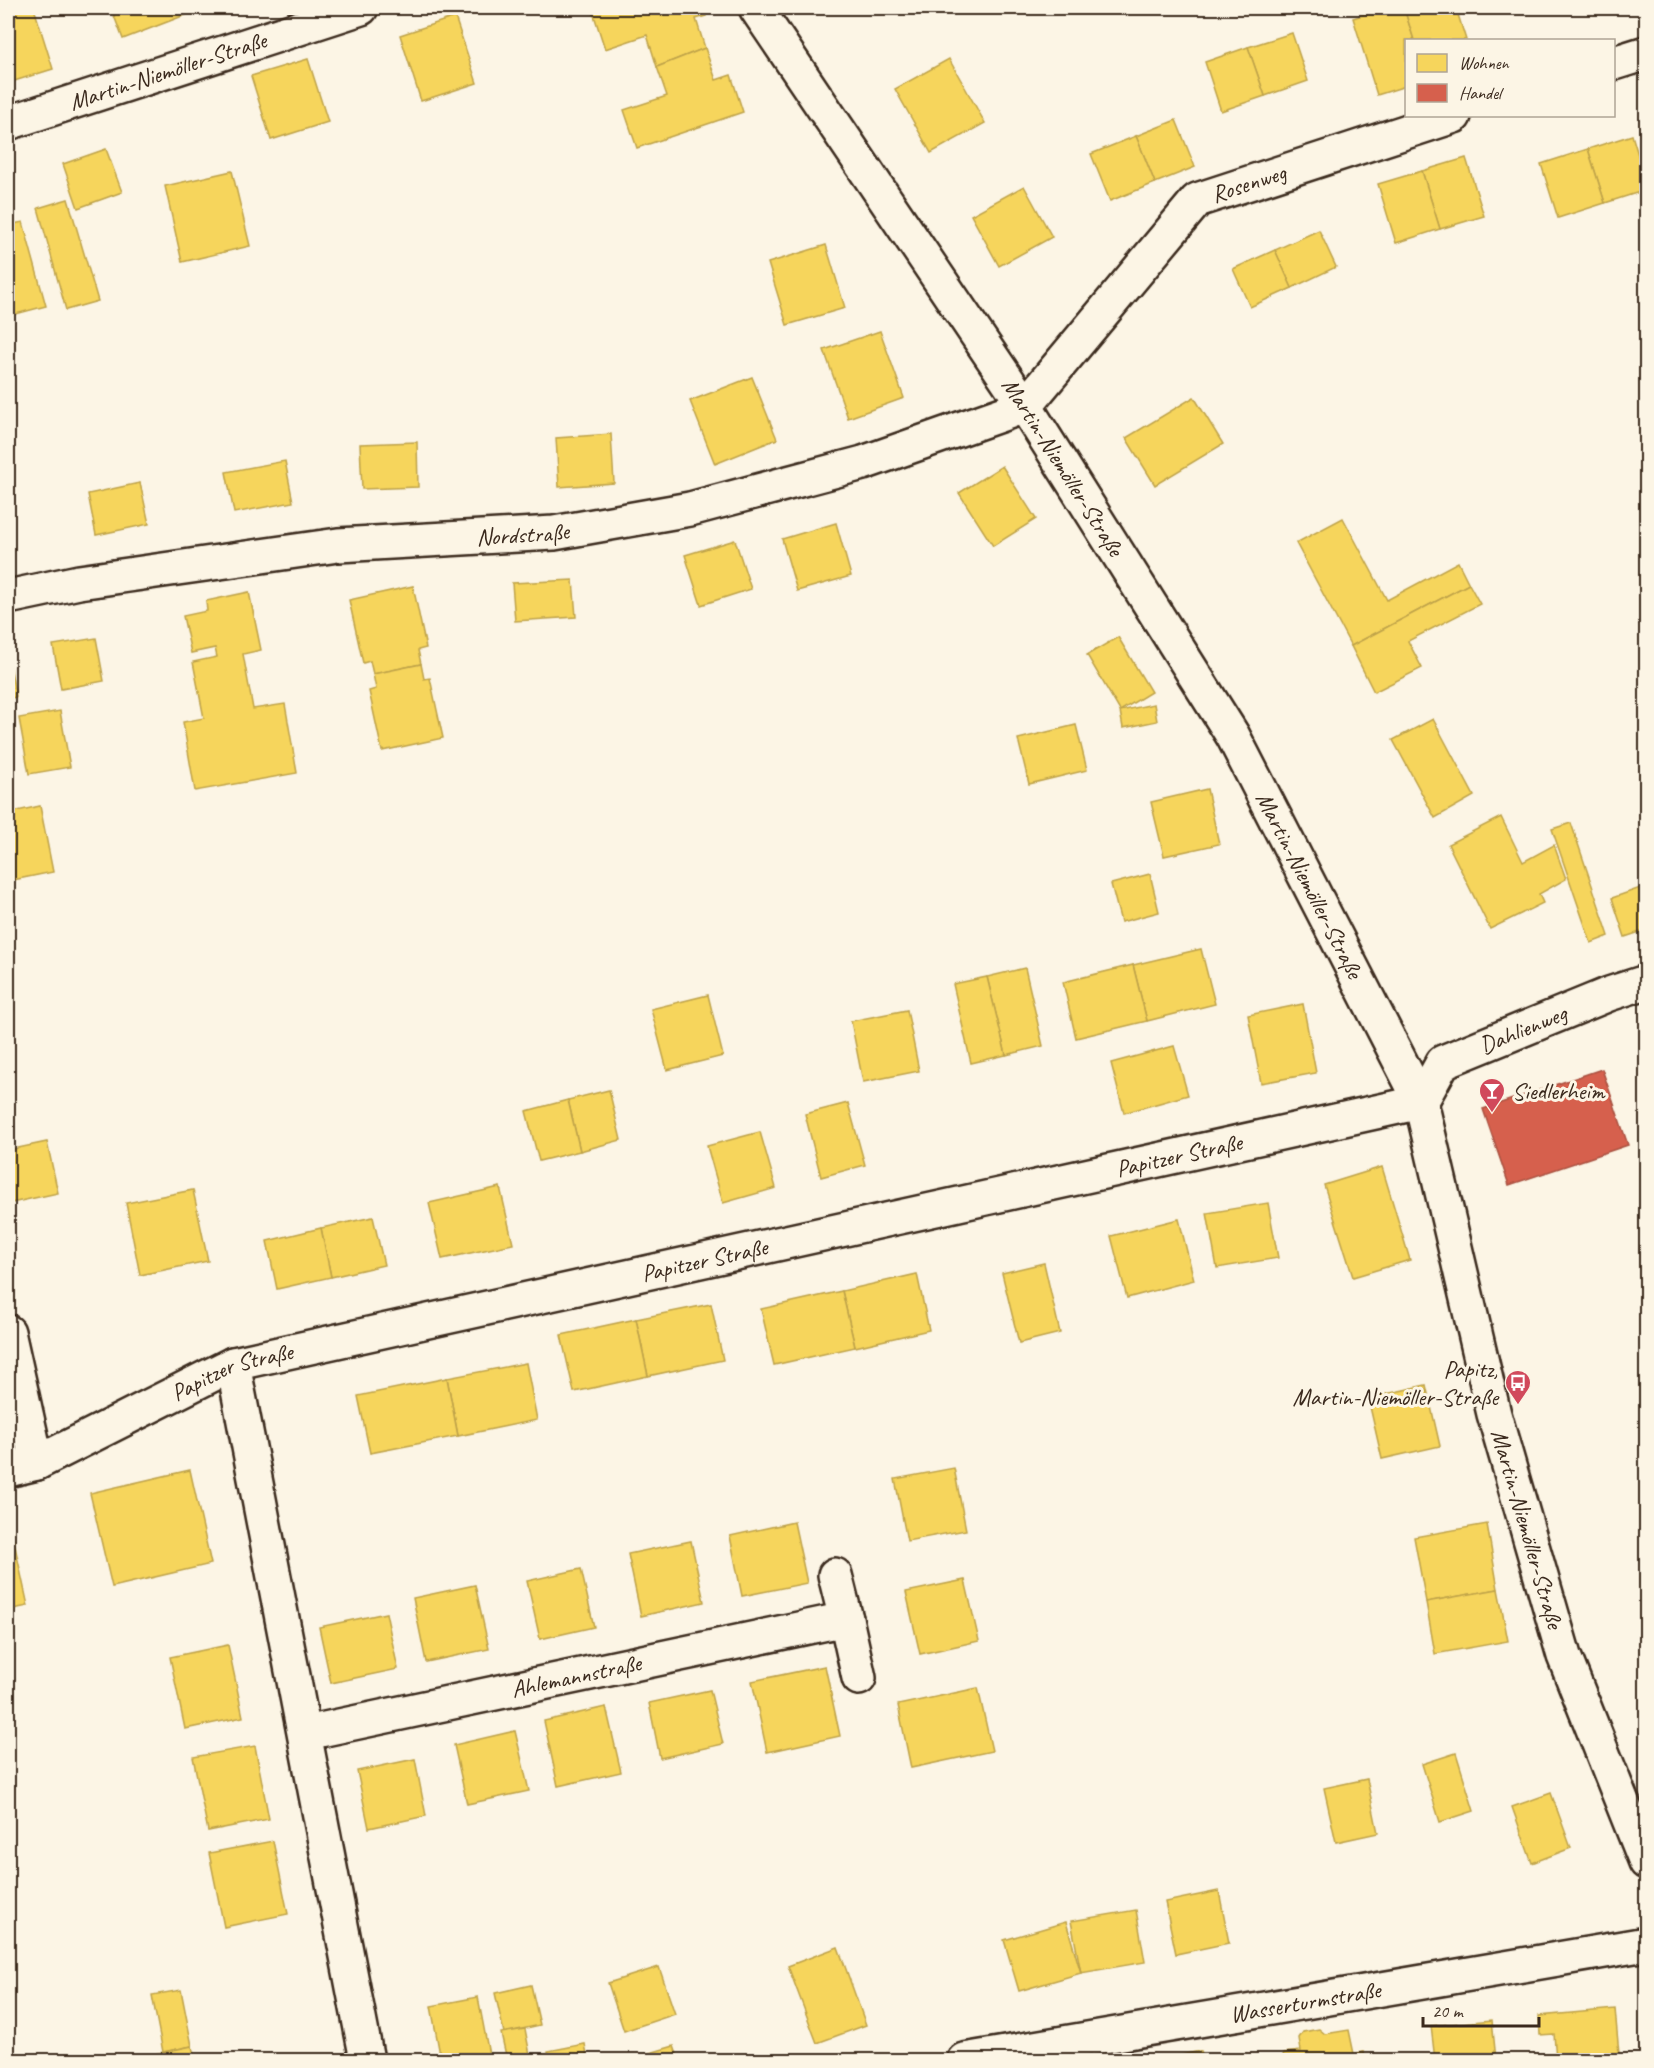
<svg xmlns="http://www.w3.org/2000/svg" width="1654" height="2068" viewBox="0 0 1654 2068" font-family="Caveat,sans-serif">
	<style>
		.homes { fill: #f6d55c; stroke: #bea249; stroke-width: 1.5 }
		.shops { fill: #d6604d; stroke: #a8503f; stroke-width: 1.5 }
		.lines { fill: none; stroke-linecap: round; stroke-linejoin: round }
		.street-casing { stroke: #3b2a1e; stroke-width: 38 }
		.street { stroke: #fcf5e5; stroke-width: 33 }
		.labels { text-anchor: middle; dominant-baseline: central; stroke-width: 6; stroke-linejoin: round; paint-order: stroke }
		.street-label { font-size: 24px; fill: #3b2a1e; stroke: #fcf5e5 }
		.poi-label { font-size: 24px; fill: #3b2a1e; stroke: #fcf5e5; text-anchor: start }
	</style>
	<rect width="100%" height="100%" fill="#fcf5e5"/>
	<filter id="ink" filterUnits="userSpaceOnUse"><feTurbulence type="fractalNoise" baseFrequency=".0167" numOctaves="2"/><feDisplacementMap in="SourceGraphic" scale="12" xChannelSelector="R" yChannelSelector="G"/><feConvolveMatrix kernelMatrix="1 2 1 2 8 2 1 2 1" color-interpolation-filters="sRGB"/></filter>
	<g filter="url(#ink)">
		<!-- homes -->
		<g class="homes">
			<path d="M 8,8 L 34,8 L 53,69 L 8,83 Z"/>
			<path d="M 111,8 L 191,8 L 193,12 L 123,39 Z"/>
			<path d="M 597,8 L 703,8 L 706,16 L 696,19 L 705,48 L 657,67 L 647,35 L 605,49 L 592,9 Z"/>
			<path d="M 1384,8 L 1404,8 L 1414,40 L 1406,40 L 1406,86 L 1377,95 L 1353,18 Z"/>
			<path d="M 1404,8 L 1456,8 L 1466,40 L 1414,40 Z"/>
			<path d="M 455,17 L 477,83 L 421,101 L 400,35 Z"/>
			<path d="M 1292,33 L 1308,81 L 1265,96 L 1248,47 Z"/>
			<path d="M 1248,47 L 1265,96 L 1221,111 L 1205,62 Z"/>
			<path d="M 705,48 L 716,80 L 731,75 L 743,112 L 637,148 L 624,110 L 667,96 L 657,67 Z"/>
			<path d="M 308,59 L 328,122 L 271,140 L 251,76 Z"/>
			<path d="M 949,59 L 985,123 L 931,153 L 895,89 Z"/>
			<path d="M 1176,120 L 1195,167 L 1155,183 L 1136,136 Z"/>
			<path d="M 1632,135 L 1646,181 L 1646,190 L 1605,203 L 1588,149 Z"/>
			<path d="M 1136,136 L 1155,183 L 1110,201 L 1091,154 Z"/>
			<path d="M 106,149 L 122,192 L 78,208 L 63,164 Z"/>
			<path d="M 1588,149 L 1605,203 L 1558,218 L 1541,164 Z"/>
			<path d="M 1466,158 L 1484,216 L 1440,229 L 1422,171 Z"/>
			<path d="M 232,171 L 250,246 L 182,262 L 165,186 Z"/>
			<path d="M 1422,171 L 1440,229 L 1396,243 L 1378,184 Z"/>
			<path d="M 1024,186 L 1052,237 L 999,266 L 971,215 Z"/>
			<path d="M 68,199 L 98,301 L 66,310 L 38,208 Z"/>
			<path d="M 8,222 L 8,225 L 23,222 L 46,306 L 8,316 Z"/>
			<path d="M 1319,230 L 1336,267 L 1292,288 L 1275,250 Z"/>
			<path d="M 826,245 L 845,308 L 787,325 L 768,263 Z"/>
			<path d="M 1275,250 L 1292,288 L 1250,307 L 1233,269 Z"/>
			<path d="M 880,331 L 904,398 L 848,418 L 824,350 Z"/>
			<path d="M 752,377 L 777,439 L 715,464 L 690,401 Z"/>
			<path d="M 1194,397 L 1223,444 L 1155,485 L 1126,438 Z"/>
			<path d="M 611,434 L 614,483 L 559,487 L 556,438 Z"/>
			<path d="M 417,442 L 418,487 L 362,489 L 360,444 Z"/>
			<path d="M 285,461 L 293,502 L 234,513 L 226,472 Z"/>
			<path d="M 1002,466 L 1036,519 L 993,546 L 959,493 Z"/>
			<path d="M 140,483 L 149,524 L 96,535 L 88,494 Z"/>
			<path d="M 1343,518 L 1387,600 L 1458,562 L 1469,584 L 1351,646 L 1296,543 Z"/>
			<path d="M 836,523 L 851,576 L 797,591 L 782,539 Z"/>
			<path d="M 735,540 L 751,589 L 701,605 L 685,555 Z"/>
			<path d="M 573,580 L 576,617 L 515,621 L 512,583 Z"/>
			<path d="M 1469,584 L 1480,604 L 1408,641 L 1422,668 L 1374,692 L 1351,646 Z"/>
			<path d="M 413,586 L 426,648 L 418,650 L 421,664 L 373,674 L 370,661 L 363,663 L 349,600 Z"/>
			<path d="M 249,592 L 261,650 L 243,654 L 253,709 L 285,704 L 297,773 L 195,791 L 183,722 L 204,718 L 193,662 L 217,657 L 215,648 L 191,653 L 183,616 L 207,611 L 206,601 Z"/>
			<path d="M 1118,637 L 1151,692 L 1120,711 L 1087,655 Z"/>
			<path d="M 96,638 L 104,681 L 61,689 L 53,645 Z"/>
			<path d="M 8,655 L 16,697 L 8,699 Z"/>
			<path d="M 421,664 L 424,679 L 430,678 L 443,738 L 382,751 L 369,691 L 376,689 L 373,674 Z"/>
			<path d="M 1154,704 L 1157,721 L 1123,728 L 1120,711 Z"/>
			<path d="M 60,711 L 70,767 L 29,774 L 19,718 Z"/>
			<path d="M 1433,719 L 1474,796 L 1435,818 L 1393,740 Z"/>
			<path d="M 1076,725 L 1087,770 L 1029,784 L 1018,739 Z"/>
			<path d="M 1207,789 L 1219,844 L 1164,856 L 1151,802 Z"/>
			<path d="M 40,806 L 53,872 L 8,881 L 8,813 Z"/>
			<path d="M 1501,817 L 1523,862 L 1554,845 L 1566,879 L 1539,894 L 1543,903 L 1490,929 L 1448,844 Z"/>
			<path d="M 1571,823 L 1609,936 L 1591,943 L 1552,829 Z"/>
			<path d="M 1150,874 L 1159,912 L 1121,922 L 1111,884 Z"/>
			<path d="M 1646,886 L 1646,930 L 1625,937 L 1612,898 Z"/>
			<path d="M 1201,949 L 1215,1004 L 1147,1021 L 1133,965 Z"/>
			<path d="M 1133,965 L 1147,1021 L 1076,1038 L 1063,982 Z"/>
			<path d="M 1025,968 L 1043,1046 L 1006,1055 L 987,977 Z"/>
			<path d="M 987,977 L 1006,1055 L 971,1063 L 953,984 Z"/>
			<path d="M 708,995 L 723,1056 L 667,1070 L 651,1009 Z"/>
			<path d="M 1303,1004 L 1316,1073 L 1261,1083 L 1248,1015 Z"/>
			<path d="M 907,1010 L 919,1071 L 863,1082 L 851,1021 Z"/>
			<path d="M 1174,1046 L 1188,1095 L 1124,1113 L 1111,1063 Z"/>
			<path d="M 609,1090 L 621,1140 L 580,1151 L 568,1100 Z"/>
			<path d="M 568,1100 L 580,1151 L 539,1161 L 526,1111 Z"/>
			<path d="M 848,1103 L 865,1165 L 821,1177 L 805,1114 Z"/>
			<path d="M 760,1132 L 776,1188 L 723,1203 L 707,1146 Z"/>
			<path d="M 47,1142 L 58,1193 L 11,1203 L 8,1186 L 8,1150 Z"/>
			<path d="M 1382,1167 L 1410,1260 L 1353,1277 L 1324,1185 Z"/>
			<path d="M 500,1187 L 513,1244 L 442,1259 L 429,1203 Z"/>
			<path d="M 193,1190 L 208,1261 L 140,1275 L 126,1203 Z"/>
			<path d="M 1268,1203 L 1278,1258 L 1217,1268 L 1207,1213 Z"/>
			<path d="M 373,1217 L 384,1265 L 331,1277 L 321,1228 Z"/>
			<path d="M 1179,1219 L 1194,1280 L 1127,1298 L 1111,1236 Z"/>
			<path d="M 321,1228 L 331,1277 L 277,1289 L 267,1241 Z"/>
			<path d="M 1044,1263 L 1060,1333 L 1019,1343 L 1002,1273 Z"/>
			<path d="M 917,1274 L 929,1330 L 855,1347 L 842,1291 Z"/>
			<path d="M 842,1291 L 855,1347 L 774,1365 L 761,1309 Z"/>
			<path d="M 711,1304 L 723,1360 L 648,1376 L 636,1319 Z"/>
			<path d="M 636,1319 L 648,1376 L 574,1392 L 561,1335 Z"/>
			<path d="M 526,1363 L 537,1420 L 458,1436 L 447,1378 Z"/>
			<path d="M 447,1378 L 458,1436 L 370,1453 L 358,1396 Z"/>
			<path d="M 1426,1385 L 1440,1446 L 1382,1459 L 1368,1398 Z"/>
			<path d="M 954,1468 L 966,1530 L 907,1541 L 895,1479 Z"/>
			<path d="M 190,1470 L 211,1564 L 112,1587 L 90,1493 Z"/>
			<path d="M 8,1514 L 28,1606 L 8,1610 Z"/>
			<path d="M 794,1522 L 807,1583 L 742,1596 L 730,1536 Z"/>
			<path d="M 1487,1524 L 1498,1589 L 1426,1602 L 1414,1537 Z"/>
			<path d="M 691,1541 L 704,1602 L 641,1616 L 628,1554 Z"/>
			<path d="M 581,1569 L 594,1627 L 540,1639 L 527,1581 Z"/>
			<path d="M 965,1580 L 979,1641 L 920,1654 L 906,1592 Z"/>
			<path d="M 475,1585 L 489,1649 L 426,1662 L 413,1598 Z"/>
			<path d="M 1498,1589 L 1508,1641 L 1435,1654 L 1426,1602 Z"/>
			<path d="M 386,1613 L 398,1669 L 331,1683 L 319,1627 Z"/>
			<path d="M 228,1645 L 243,1717 L 185,1729 L 170,1657 Z"/>
			<path d="M 825,1666 L 840,1736 L 767,1752 L 752,1681 Z"/>
			<path d="M 978,1688 L 992,1751 L 911,1768 L 898,1705 Z"/>
			<path d="M 710,1690 L 723,1744 L 660,1758 L 649,1703 Z"/>
			<path d="M 606,1707 L 621,1772 L 558,1786 L 544,1721 Z"/>
			<path d="M 515,1731 L 529,1791 L 467,1804 L 454,1745 Z"/>
			<path d="M 255,1746 L 269,1819 L 208,1831 L 193,1757 Z"/>
			<path d="M 1456,1753 L 1474,1811 L 1440,1822 L 1422,1764 Z"/>
			<path d="M 415,1759 L 426,1816 L 369,1828 L 357,1771 Z"/>
			<path d="M 1367,1779 L 1378,1833 L 1336,1842 L 1324,1788 Z"/>
			<path d="M 1551,1793 L 1571,1848 L 1532,1863 L 1512,1807 Z"/>
			<path d="M 273,1841 L 288,1914 L 224,1927 L 209,1853 Z"/>
			<path d="M 1219,1891 L 1229,1943 L 1176,1954 L 1165,1902 Z"/>
			<path d="M 1136,1910 L 1145,1962 L 1081,1973 L 1071,1921 Z"/>
			<path d="M 1066,1922 L 1081,1973 L 1019,1991 L 1004,1940 Z"/>
			<path d="M 838,1947 L 866,2025 L 817,2043 L 788,1966 Z"/>
			<path d="M 659,1967 L 675,2014 L 624,2031 L 608,1983 Z"/>
			<path d="M 531,1985 L 540,2025 L 504,2033 L 495,1993 Z"/>
			<path d="M 181,1990 L 192,2046 L 163,2052 L 152,1995 Z"/>
			<path d="M 478,1997 L 490,2060 L 441,2060 L 431,2006 Z"/>
			<path d="M 1615,2009 L 1619,2054 L 1556,2059 L 1554,2034 L 1540,2035 L 1539,2016 Z"/>
			<path d="M 1492,2020 L 1496,2060 L 1435,2060 L 1431,2026 Z"/>
			<path d="M 525,2029 L 531,2060 L 507,2060 L 501,2033 Z"/>
			<path d="M 1319,2029 L 1325,2034 L 1349,2030 L 1354,2054 L 1364,2052 L 1365,2060 L 1281,2060 L 1284,2053 L 1301,2051 L 1299,2038 L 1303,2032 Z"/>
			<path d="M 585,2044 L 588,2060 L 550,2060 L 548,2051 Z"/>
			<path d="M 192,2046 L 195,2060 L 127,2060 Z"/>
			<path d="M 674,2046 L 679,2060 L 626,2060 Z"/>
			<path d="M 1201,2051 L 1203,2060 L 1157,2060 Z"/>
		</g>
		<!-- shops -->
		<path class="shops" d="M 1602,1069 L 1628,1145 L 1509,1185 L 1483,1109 Z"/>
		<g class="lines">
			<defs>
				<g id="street">
					<path id="s1" d="M 756,8 L 1025,406 L 1233,736 L 1421,1102 L 1494,1414 L 1564,1656 L 1646,1862"/>
					<path d="M 1614,63 L 1646,53"/>
					<path id="s2" d="M 8,123 L 361,8"/>
					<path id="s3" d="M 8,597 L 79,582 L 338,545 L 554,533 L 690,509 L 863,463 L 1025,406 L 1197,200 L 1454,116"/>
					<path id="s4" d="M 1421,1102 L 1443,1062 L 1609,994 L 1646,982"/>
					<path d="M 8,1332 L 37,1463"/>
					<path d="M 233,1364 L 367,2060"/>
					<path id="s5" d="M 8,1470 L 37,1463 L 233,1364 L 1421,1102"/>
					<path d="M 835,1575 L 846,1619"/>
					<path id="s6" d="M 306,1733 L 846,1619 L 859,1678"/>
					<path id="s7" d="M 964,2060 L 1646,1944"/>
				</g>
			</defs>
			<!-- street casing -->
			<use href="#street" class="street-casing"/>
			<!-- street -->
			<use href="#street" class="street"/>
		</g>
	</g>
	<!-- icons -->
	<defs>
		<symbol id="bar-pin" viewBox="-11 -11 22 30"><path d="M0 17L-7.5 6A9.5 9.5 0 1 1 7.5 6Z" fill="#d1495b" stroke="#fcf5e5"/><path d="M-6-5H6L.8 .8V4.5H3.5V6h-7V4.5H-.8V.8Z" fill="#fff"/></symbol>
		<symbol id="bus-pin" viewBox="-11 -11 22 30"><path d="M0 17L-7.5 6A9.5 9.5 0 1 1 7.5 6Z" fill="#d1495b" stroke="#fcf5e5"/><path d="M-5-6H5V4H4V6H2V4H-2V6H-4V4H-5ZM-3.5-4V0h7V-4ZM-3.5 1.2v1.5H-2V1.2ZM2 1.2v1.5H3.5V1.2Z" fill="#fff"/></symbol>
	</defs>
	<g fill-rule="evenodd">
		<use href="#bar-pin" x="1477" y="1076" width="30" height="40"/>
		<use href="#bus-pin" x="1503" y="1368" width="30" height="40"/>
	</g>
	<g class="labels">
		<!-- street labels -->
		<g class="street-label">
			<text stroke="none"><textPath href="#s2" startOffset="168">Martin-Niemöller-Straße</textPath></text>
			<text stroke="none"><textPath href="#s3" startOffset="1362">Rosenweg</textPath></text>
			<text stroke="none"><textPath href="#s1" startOffset="552">Martin-Niemöller-Straße</textPath></text>
			<text stroke="none"><textPath href="#s3" startOffset="519">Nordstraße</textPath></text>
			<text stroke="none"><textPath href="#s1" startOffset="1038">Martin-Niemöller-Straße</textPath></text>
			<text stroke="none"><textPath href="#s4" startOffset="132">Dahlienweg</textPath></text>
			<text stroke="none"><textPath href="#s5" startOffset="1218">Papitzer Straße</textPath></text>
			<text stroke="none"><textPath href="#s5" startOffset="732">Papitzer Straße</textPath></text>
			<text stroke="none"><textPath href="#s5" startOffset="246">Papitzer Straße</textPath></text>
			<text stroke="none"><textPath href="#s1" startOffset="1722">Martin-Niemöller-Straße</textPath></text>
			<text stroke="none"><textPath href="#s6" startOffset="276">Ahlemannstraße</textPath></text>
			<text stroke="none"><textPath href="#s7" startOffset="346">Wasserturmstraße</textPath></text>
		</g>
		<!-- poi labels -->
		<g class="poi-label">
			<text x="1512" y="1091">Siedlerheim</text>
			<text x="1498" y="1369" text-anchor="end">Papitz,<tspan x="1498" dy="28">Martin-Niemöller-Straße</tspan></text>
		</g>
	</g>
	<!-- margin -->
	<rect width="1654" height="2068" fill="none" stroke="#fcf5e5" stroke-width="30"/>
	<rect x="15" y="15" width="1624" height="2038" fill="none" stroke="#3b2a1e" stroke-width="2" filter="url(#ink)"/>
	<!-- legend -->
	<rect x="1405" y="39" width="210" height="78" fill="#fcf5e5" stroke="#afa495" stroke-width="1.5"/>
	<rect x="1417" y="54" width="30" height="18" fill="#f6d55c" stroke="#afa495" stroke-width="1.5"/>
	<text x="1459" y="69" font-size="18" fill="#3b2a1e">Wohnen</text>
	<rect x="1417" y="84" width="30" height="18" fill="#d6604d" stroke="#afa495" stroke-width="1.5"/>
	<text x="1459" y="99" font-size="18" fill="#3b2a1e">Handel</text>
	<!-- scale -->
	<path d="M1423 2017v9h116v-9" fill="none" stroke="#3b2a1e" stroke-width="3"/>
	<text x="1432" y="2017" font-size="18" fill="#3b2a1e" stroke="#fcf5e5" stroke-width="4.5" paint-order="stroke">20 m</text>
</svg>
